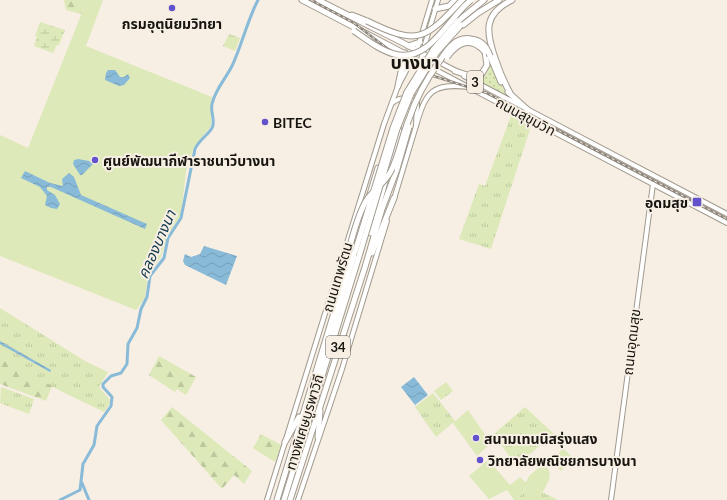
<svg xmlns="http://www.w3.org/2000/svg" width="727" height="500" viewBox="0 0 727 500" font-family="Lato,'Noto Sans Thai',sans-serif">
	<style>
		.grass { fill: url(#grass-tufts) }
		.forest { fill: url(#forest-firs) }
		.wetland { fill: url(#wetland-marsh) }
		.park { fill: url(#park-dots) }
		.garden { fill: #dde9b9 }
		.water { fill: url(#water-waves) }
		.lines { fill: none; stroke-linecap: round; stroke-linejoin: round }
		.canal { stroke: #89bbd8; stroke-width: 3 }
		.secondary-casing { stroke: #a19a8f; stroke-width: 6 }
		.primary-casing { stroke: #a19a8f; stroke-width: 6 }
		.highway-casing { stroke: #a19a8f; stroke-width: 7 }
		.secondary { stroke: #fff; stroke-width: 4 }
		.primary { stroke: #fff; stroke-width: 4 }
		.highway { stroke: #fff; stroke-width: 5 }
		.rail-casing { stroke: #8b857d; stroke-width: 2.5 }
		.rail { stroke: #f7efe3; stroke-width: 1; stroke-dasharray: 3; stroke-linecap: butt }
		.highway-bridge-casing { stroke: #a19a8f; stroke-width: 7; stroke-linecap: butt }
		.highway-bridge { stroke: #fff; stroke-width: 5 }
		.poi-dot { fill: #6252cb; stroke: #f7efe3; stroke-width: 1.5 }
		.labels { text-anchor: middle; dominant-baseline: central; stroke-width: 4; stroke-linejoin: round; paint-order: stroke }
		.shield { fill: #f7efe3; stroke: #5b5650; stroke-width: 1 }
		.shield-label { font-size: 13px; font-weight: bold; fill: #181511 }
		.poi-label { font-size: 14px; font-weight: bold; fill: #181511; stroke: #f7efe3; text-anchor: start }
		.street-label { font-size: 14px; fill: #181511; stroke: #f7efe3 }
		.water-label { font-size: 15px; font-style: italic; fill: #103a4f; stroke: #f7efe3 }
		.district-label { font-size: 18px; font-weight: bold; fill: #181511; stroke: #f7efe3 }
	</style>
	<defs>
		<pattern id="grass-tufts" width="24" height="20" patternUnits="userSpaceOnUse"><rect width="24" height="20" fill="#dde9b9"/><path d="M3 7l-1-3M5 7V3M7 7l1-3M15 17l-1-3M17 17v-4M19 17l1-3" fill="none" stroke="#bdc79e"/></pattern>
		<pattern id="forest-firs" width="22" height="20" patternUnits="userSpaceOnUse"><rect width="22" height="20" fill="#dde9b9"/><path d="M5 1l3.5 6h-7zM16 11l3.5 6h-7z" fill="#bdc79e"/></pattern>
		<pattern id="wetland-marsh" width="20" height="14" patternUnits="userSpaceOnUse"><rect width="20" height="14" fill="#dde9b9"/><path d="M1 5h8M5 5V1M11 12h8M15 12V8" fill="none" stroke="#bdc79e"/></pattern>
		<pattern id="park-dots" width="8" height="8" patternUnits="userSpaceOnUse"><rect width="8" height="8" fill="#dde9b9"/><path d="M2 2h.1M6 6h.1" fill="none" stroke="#bdc79e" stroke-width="1.8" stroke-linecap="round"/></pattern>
		<pattern id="water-waves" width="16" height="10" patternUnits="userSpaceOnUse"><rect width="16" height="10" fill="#89bbd8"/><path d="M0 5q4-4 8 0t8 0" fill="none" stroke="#76a0b8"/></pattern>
	</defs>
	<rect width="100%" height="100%" fill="#f7efe3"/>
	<!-- grass -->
	<g class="grass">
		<path d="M 229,34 L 240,38 L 235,51 L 223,46 Z"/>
		<path d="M 512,113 L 532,123 L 491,249 L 459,239 L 479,184 L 485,186 Z"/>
		<path d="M 0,308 L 85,361 L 108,372 L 99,387 L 110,400 L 109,405 L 104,412 L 36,379 L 0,358 Z"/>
		<path d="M 446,382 L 453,391 L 441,400 L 434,391 Z"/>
		<path d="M 1,387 L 34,399 L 29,414 L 0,403 Z"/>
		<path d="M 433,393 L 455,421 L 436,437 L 415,407 Z"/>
		<path d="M 525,407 L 554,434 L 516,466 L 494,434 Z"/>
		<path d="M 528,485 L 558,500 L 517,500 Z"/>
	</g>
	<!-- forest -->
	<g class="forest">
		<path d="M 64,0 L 87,0 L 81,14 L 66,10 Z"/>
		<path d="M 159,356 L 196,377 L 186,395 L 177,389 L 175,392 L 149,375 Z"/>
		<path d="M 0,358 L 52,386 L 46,401 L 0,384 Z"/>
		<path d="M 172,407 C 199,428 225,450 252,471 L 244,484 L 234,475 L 222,489 L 161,420 Z"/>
		<path d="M 261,434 L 281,445 L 275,462 L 253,448 Z"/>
	</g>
	<!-- wetland -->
	<path class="wetland" d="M 40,22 L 65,30 L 59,45 L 57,45 L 53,53 L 34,46 L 37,37 L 35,36 Z"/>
	<!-- park -->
	<path class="park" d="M 489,59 L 500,83 L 507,94 L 507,97 L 478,81 C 487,78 490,68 489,59 Z"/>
	<!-- garden -->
	<g class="garden">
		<path d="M 87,0 L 103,0 L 86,46 L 212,97 L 211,126 L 194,147 L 186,171 L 181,215 L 168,235 L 161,257 L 148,275 L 145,298 L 136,310 L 0,256 L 0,135 L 28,148 Z"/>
		<path d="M 468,410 L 491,443 L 477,456 L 453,423 Z"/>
		<path d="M 563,448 L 573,458 L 561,471 L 551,462 Z"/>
		<path d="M 488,460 L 510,485 L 520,477 L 525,482 L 527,481 L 529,476 L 543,464 C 555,472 548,482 543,492 L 528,485 L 517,500 L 514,500 L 507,490 L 489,499 L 469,476 Z"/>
	</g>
	<!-- water -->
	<g class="water">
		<path d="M 108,70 L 115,70 L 120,77 L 124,77 L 128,74 L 130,78 L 124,85 L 119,86 L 105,80 L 106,73 Z"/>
		<path d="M 78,159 L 89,161 L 93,164 L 82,175 L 80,175 L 73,164 L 74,160 Z"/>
		<path d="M 25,171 L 50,183 L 63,186 L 62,179 L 69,173 L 74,177 L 81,195 L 147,224 L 145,229 L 51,187 L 47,187 L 47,190 L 55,195 L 60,204 L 57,209 L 51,208 L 45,205 L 47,196 L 40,187 L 21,178 Z"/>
		<path d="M 204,246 L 237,256 L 226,285 L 185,265 L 183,261 L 185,254 L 191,257 L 200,254 Z"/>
		<path d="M 0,341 L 51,370 L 50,372 L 0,344 Z"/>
		<path d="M 414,377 L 428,395 L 415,405 L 401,387 Z"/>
	</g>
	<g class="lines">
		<!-- canal -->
		<g class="canal">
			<path d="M 82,483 L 89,500"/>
			<path d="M 60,500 L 80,490 L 83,464 L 94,445 L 97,426 L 111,406 L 112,397 L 103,387 L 103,384 L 111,376 L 121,373 L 127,364 L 128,344 L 137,328 L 141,309 L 147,297 L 150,276 L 164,258 L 168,238 L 181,218 L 195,149 C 199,140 208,135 212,128 C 216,121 210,112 212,104 C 215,90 226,78 232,66 C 242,45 247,21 258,0"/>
		</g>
		<defs>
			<g id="secondary">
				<path d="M 425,44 L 438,0"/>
				<path d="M 419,71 L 423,50"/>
				<path d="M 392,103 C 400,97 410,96 416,104"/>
				<path d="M 394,199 L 416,126 L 418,82"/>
				<path d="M 267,500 L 384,124 L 398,86 L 417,50 L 432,0"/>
				<path d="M 298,500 L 342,369 L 387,221"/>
				<path d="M 611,500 L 653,184"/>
			</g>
			<g id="primary">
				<path d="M 426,42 L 430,57"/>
				<path d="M 418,51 L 458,72"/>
				<path d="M 413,58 L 727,223"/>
				<path d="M 464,76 L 727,214"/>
				<path d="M 416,126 C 426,91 432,83 469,87"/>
			</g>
			<g id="highway">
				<path d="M 302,0 L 413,58"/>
				<path d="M 318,0 L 417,50"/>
				<path d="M 435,9 L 449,6 L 455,0"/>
				<path d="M 352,15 L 367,21"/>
				<path d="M 458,21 L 484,0"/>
				<path d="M 463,25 L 478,13 L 499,0"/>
				<path d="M 408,46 L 420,42"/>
				<path d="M 490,56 L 501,82"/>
				<path d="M 455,71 L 470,76 L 481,75 L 487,65 L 485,52"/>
				<path d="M 398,86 L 405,53"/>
				<path d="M 508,92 L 528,110"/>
				<path d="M 510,93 C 504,82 499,70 495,58 C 486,32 483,14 512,0"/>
				<path d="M 371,233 L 399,130"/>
				<path d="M 372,253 L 394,198"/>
				<path d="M 332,304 L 346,259"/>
				<path d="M 303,425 L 354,256"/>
				<path d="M 318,437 L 320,411"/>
				<path d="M 285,442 L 299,417"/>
				<path d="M 277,500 L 378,168"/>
				<path d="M 284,500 L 360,253"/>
				<path d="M 290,500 L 365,267 L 382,209 L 397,169"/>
			</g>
		</defs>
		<!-- secondary casing -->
		<use href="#secondary" class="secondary-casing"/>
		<!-- primary casing -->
		<use href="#primary" class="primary-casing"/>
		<!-- highway casing -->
		<use href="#highway" class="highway-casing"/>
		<!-- secondary -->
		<use href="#secondary" class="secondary"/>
		<!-- primary -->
		<use href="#primary" class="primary"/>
		<!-- highway -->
		<use href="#highway" class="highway"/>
		<defs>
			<path id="rail" d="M 311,0 L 354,23 L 401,59 L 424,73 L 487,93 L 727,219"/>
		</defs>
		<!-- rail casing -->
		<use href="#rail" class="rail-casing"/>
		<!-- rail -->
		<use href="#rail" class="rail"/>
		<defs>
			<g id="highway-bridge">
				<path d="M 367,21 C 418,46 425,40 462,0"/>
				<path d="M 354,31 C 366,39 379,50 394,54 C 429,64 448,18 471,0"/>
				<path d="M 447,57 C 458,42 471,36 485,52"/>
				<path d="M 397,169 L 409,127"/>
				<path d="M 355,252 L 393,128 L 407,92 L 433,50 L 458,21"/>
				<path d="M 360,253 L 397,129 L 411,94 L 437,52 L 461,25"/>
				<path d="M 346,259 C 352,241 356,218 366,201 C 373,190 385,183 391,171 C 399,155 402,136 409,119 C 416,98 426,80 439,62 C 446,51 455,36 471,39 C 481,40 487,47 490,56"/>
			</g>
		</defs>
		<!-- highway-bridge casing -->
		<use href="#highway-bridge" class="highway-bridge-casing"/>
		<!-- highway-bridge -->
		<use href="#highway-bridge" class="highway-bridge"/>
	</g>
	<!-- markers -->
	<g class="poi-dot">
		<circle cx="172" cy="8" r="4"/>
		<circle cx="265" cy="122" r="4"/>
		<circle cx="95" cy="160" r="4"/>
		<rect x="692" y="197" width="10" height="10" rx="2"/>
		<circle cx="476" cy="438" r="4"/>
		<circle cx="480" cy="460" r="4"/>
	</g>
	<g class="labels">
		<!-- shield labels -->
		<g class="shield">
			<rect x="467" y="71" width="16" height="22" rx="3"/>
			<rect x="326" y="336" width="24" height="22" rx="3"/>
		</g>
		<g class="shield-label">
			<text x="475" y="82">3</text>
			<text x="338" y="347">34</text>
		</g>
		<!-- poi labels -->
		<g class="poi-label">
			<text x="172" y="23" text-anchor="middle">กรมอุตุนิยมวิทยา</text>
			<text x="273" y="122">BITEC</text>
			<text x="103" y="160">ศูนย์พัฒนากีฬาราชนาวีบางนา</text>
			<text x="688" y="202" text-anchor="end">อุดมสุข</text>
			<text x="484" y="438">สนามเทนนิสรุ่งแสง</text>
			<text x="488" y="460">วิทยาลัยพณิชยการบางนา</text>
		</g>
		<!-- street labels -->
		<g class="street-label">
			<text transform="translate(526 116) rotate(28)">ถนนสุขุมวิท</text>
			<text transform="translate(337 277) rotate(-73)">ถนนเทพรัตน</text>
			<text transform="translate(631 342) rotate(-83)">ถนนอุดมสุข</text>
			<text transform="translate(304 422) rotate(-73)">ทางพิเศษบูรพาวิถี</text>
		</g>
		<!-- water labels -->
		<g class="water-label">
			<text transform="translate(156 244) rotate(-66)">คลองบางนา</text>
		</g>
		<!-- district labels -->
		<g class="district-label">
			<text x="415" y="62">บางนา</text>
		</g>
	</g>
</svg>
